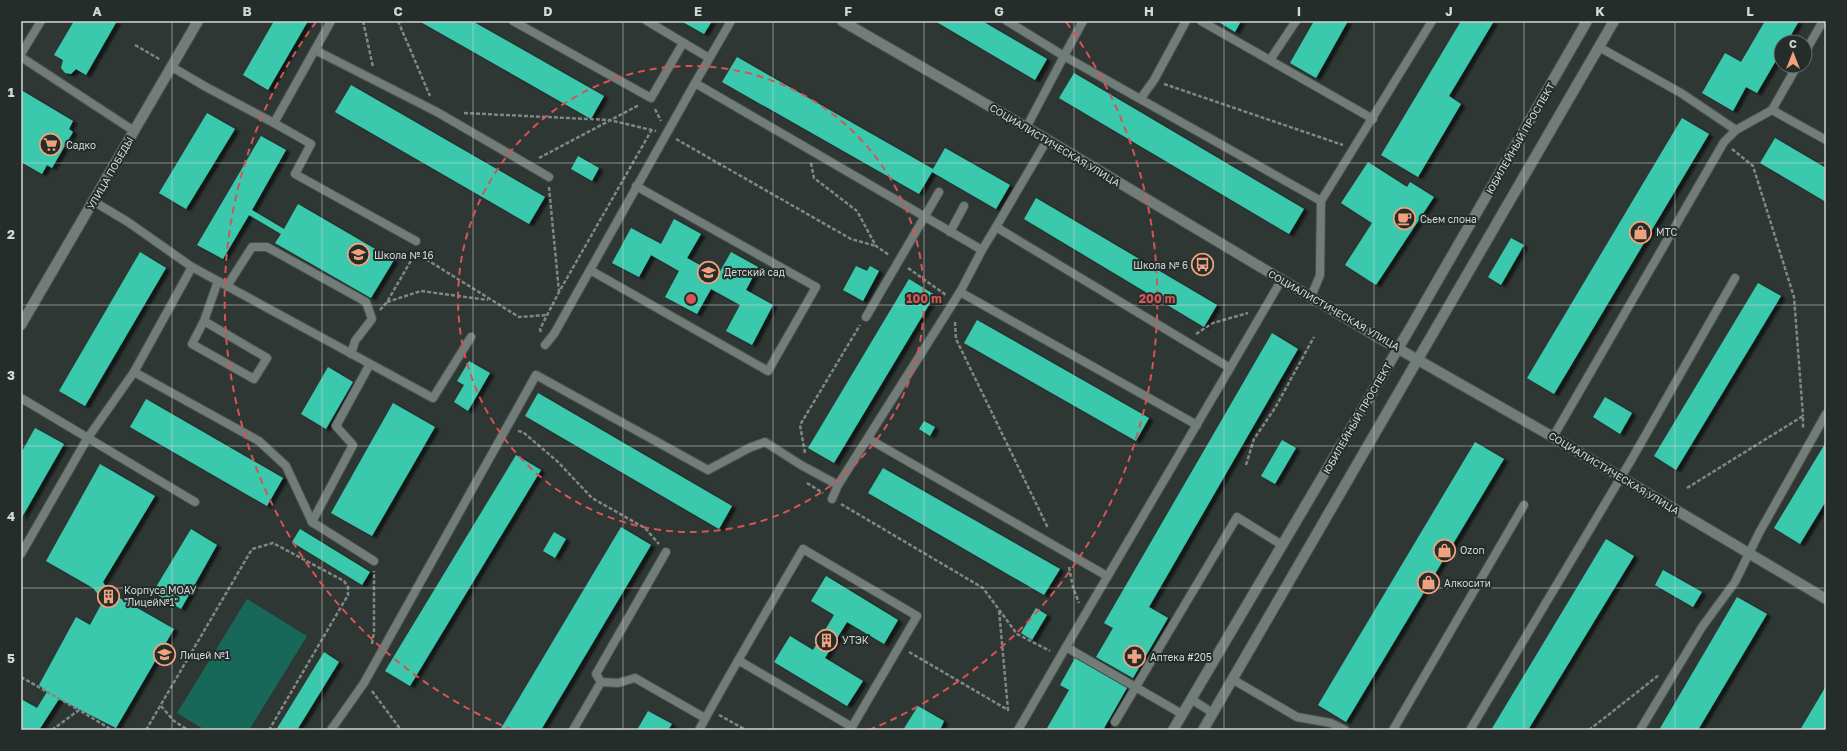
<svg xmlns="http://www.w3.org/2000/svg" width="1847" height="751" viewBox="0 0 1847 751" font-family="'Golos Text',sans-serif">
	<style>
		.green { fill: #176859 }
		.building { fill: #3ac9ae; filter: url(#shadow) }
		.lines { fill: none; stroke-linecap: round; stroke-linejoin: round }
		.service-casing { stroke: #4b5250; stroke-width: 10 }
		.tertiary-casing { stroke: #4b5250; stroke-width: 12 }
		.secondary-casing { stroke: #4b5250; stroke-width: 12 }
		.path { stroke: #808785; stroke-width: 2.5; stroke-dasharray: 4 2; stroke-linecap: butt }
		.service { stroke: #727c79; stroke-width: 8 }
		.tertiary { stroke: #727c79; stroke-width: 10 }
		.secondary { stroke: #727c79; stroke-width: 10 }
		.grid { fill: none; stroke: #d3d8d7; stroke-width: 1; stroke-opacity: 0.55 }
		.ring { fill: none; stroke: #d55454; stroke-width: 2; stroke-dasharray: 7 5 }
		.labels { text-anchor: middle; dominant-baseline: central; stroke-width: 4; stroke-linejoin: round; paint-order: stroke }
		.street-label { font-size: 10px; fill: #d3d8d7; stroke: #242d2a }
		.poi-label { font-size: 10px; fill: #d3d8d7; stroke: #242d2a; text-anchor: start }
		.centre { fill: #d55454; stroke: #242d2a; stroke-width: 2 }
		.ring-label { font-size: 12px; text-anchor: middle; font-weight: bold; fill: #d55454; stroke: #242d2a; stroke-width: 4; stroke-linejoin: round; paint-order: stroke }
		.neatline { fill: none; stroke: #d3d8d7; stroke-width: 1.5 }
		.grid-label { font-size: 13px; text-anchor: middle; font-weight: bold; fill: #d3d8d7 }
	</style>
	<defs>
		<filter id="shadow"><feDropShadow dx="4.5" dy="2.5" stdDeviation="1" flood-color="#0009"/></filter>
	</defs>
	<rect width="100%" height="100%" fill="#2e3734"/>
	<!-- green -->
	<path class="green" d="M 247,599 L 307,636 L 249,730 L 205,730 L 177,713 Z"/>
	<!-- building -->
	<g class="building">
		<path d="M 74,21 L 117,21 L 86,75 L 76,69 L 71,74 L 65,73 L 61,68 L 63,60 L 54,55 Z"/>
		<path d="M 274,21 L 308,21 L 268,90 L 243,75 Z"/>
		<path d="M 419,21 L 472,21 L 604,96 L 591,119 Z"/>
		<path d="M 681,21 L 712,21 L 704,34 Z"/>
		<path d="M 935,21 L 982,21 L 1047,59 L 1035,80 Z"/>
		<path d="M 1217,21 L 1241,21 L 1235,32 Z"/>
		<path d="M 1314,21 L 1348,21 L 1316,78 L 1290,63 Z"/>
		<path d="M 1461,21 L 1494,21 L 1449,96 L 1461,104 L 1418,177 L 1381,155 Z"/>
		<path d="M 1765,21 L 1799,21 L 1787,42 L 1781,42 L 1781,52 L 1757,93 L 1746,87 L 1733,111 L 1702,93 L 1725,53 L 1741,62 Z"/>
		<path d="M 737,57 L 933,169 L 945,148 L 1010,185 L 996,209 L 932,172 L 919,194 L 722,82 Z"/>
		<path d="M 1074,73 L 1304,209 L 1289,234 L 1059,98 Z"/>
		<path d="M 351,85 L 545,197 L 529,224 L 335,112 Z"/>
		<path d="M 21,90 L 73,121 L 69,129 L 73,132 L 52,168 L 47,165 L 42,174 L 21,162 Z"/>
		<path d="M 207,113 L 235,129 L 186,209 L 159,193 Z"/>
		<path d="M 1682,118 L 1709,134 L 1554,394 L 1527,378 Z"/>
		<path d="M 261,136 L 286,150 L 252,210 L 284,229 L 298,204 L 394,260 L 371,298 L 275,243 L 281,234 L 249,215 L 223,259 L 197,245 Z"/>
		<path d="M 1775,138 L 1826,168 L 1826,202 L 1760,163 Z"/>
		<path d="M 578,156 L 599,168 L 592,181 L 571,169 Z"/>
		<path d="M 1368,162 L 1407,187 L 1410,182 L 1434,197 L 1376,285 L 1345,265 L 1372,223 L 1341,203 Z"/>
		<path d="M 1036,198 L 1217,305 L 1204,327 L 1024,219 Z"/>
		<path d="M 674,219 L 701,234 L 687,258 L 718,275 L 731,252 L 758,267 L 746,290 L 773,305 L 752,345 L 726,331 L 740,305 L 711,289 L 697,314 L 665,297 L 679,271 L 651,255 L 639,277 L 612,263 L 631,228 L 661,244 Z"/>
		<path d="M 1511,238 L 1524,245 L 1501,285 L 1488,277 Z"/>
		<path d="M 140,252 L 166,268 L 85,406 L 59,391 Z"/>
		<path d="M 856,266 L 867,271 L 870,266 L 879,271 L 863,301 L 843,290 Z"/>
		<path d="M 909,279 L 935,295 L 834,463 L 808,448 Z"/>
		<path d="M 1758,283 L 1781,296 L 1676,470 L 1654,456 Z"/>
		<path d="M 977,320 L 1149,418 L 1136,441 L 964,343 Z"/>
		<path d="M 1272,333 L 1298,349 L 1149,607 L 1168,618 L 1133,678 L 1096,657 L 1113,628 L 1104,623 Z"/>
		<path d="M 469,361 L 490,373 L 468,411 L 454,402 L 464,385 L 457,381 Z"/>
		<path d="M 328,367 L 353,382 L 326,429 L 301,414 Z"/>
		<path d="M 538,393 L 732,506 L 719,529 L 525,416 Z"/>
		<path d="M 1605,397 L 1632,413 L 1620,434 L 1593,417 Z"/>
		<path d="M 146,399 L 283,478 L 267,506 L 130,427 Z"/>
		<path d="M 393,403 L 435,427 L 372,536 L 331,513 Z"/>
		<path d="M 924,421 L 935,427 L 930,436 L 919,429 Z"/>
		<path d="M 35,428 L 64,444 L 21,519 L 21,453 Z"/>
		<path d="M 1282,440 L 1296,448 L 1275,484 L 1261,476 Z"/>
		<path d="M 1475,442 L 1504,459 L 1346,722 L 1318,705 Z"/>
		<path d="M 1826,442 L 1826,501 L 1800,544 L 1774,528 Z"/>
		<path d="M 516,455 L 541,470 L 410,686 L 385,671 Z"/>
		<path d="M 100,464 L 155,496 L 103,582 L 109,592 L 174,629 L 116,728 L 59,699 L 39,730 L 21,730 L 21,699 L 37,708 L 47,692 L 39,685 L 76,617 L 90,625 L 103,601 L 93,588 L 46,561 Z"/>
		<path d="M 883,468 L 1060,569 L 1044,595 L 868,493 Z"/>
		<path d="M 621,527 L 651,545 L 541,730 L 500,730 Z"/>
		<path d="M 191,529 L 217,545 L 181,609 L 153,592 Z"/>
		<path d="M 300,529 L 370,572 L 362,585 L 292,542 Z"/>
		<path d="M 554,532 L 566,539 L 555,558 L 543,551 Z"/>
		<path d="M 1606,539 L 1634,556 L 1528,730 L 1491,730 Z"/>
		<path d="M 1663,570 L 1702,592 L 1693,607 L 1655,585 Z"/>
		<path d="M 826,576 L 898,620 L 884,644 L 847,622 L 825,658 L 863,681 L 847,706 L 774,662 L 790,636 L 813,650 L 834,615 L 811,601 Z"/>
		<path d="M 1737,597 L 1767,614 L 1698,730 L 1659,730 Z"/>
		<path d="M 1036,608 L 1047,615 L 1032,640 L 1021,633 Z"/>
		<path d="M 324,652 L 339,662 L 297,730 L 276,730 Z"/>
		<path d="M 1075,658 L 1127,688 L 1103,730 L 1046,730 L 1069,690 L 1060,685 Z"/>
		<path d="M 1826,686 L 1826,730 L 1800,730 Z"/>
		<path d="M 918,706 L 944,721 L 940,730 L 903,730 Z"/>
		<path d="M 648,711 L 672,724 L 668,730 L 637,730 Z"/>
	</g>
	<g class="lines">
		<defs>
			<g id="service">
				<path d="M 513,21 L 651,98 L 683,43"/>
				<path d="M 647,21 L 709,58"/>
				<path d="M 731,21 L 695,83 L 982,250 L 960,292 L 838,485 L 832,499"/>
				<path d="M 1007,21 L 1064,56 L 1083,21"/>
				<path d="M 1201,21 L 1373,119"/>
				<path d="M 315,50 L 437,112 L 549,177"/>
				<path d="M 1805,52 L 1823,21"/>
				<path d="M 21,54 L 41,21"/>
				<path d="M 21,57 L 134,131"/>
				<path d="M 1270,60 L 1296,21"/>
				<path d="M 172,67 L 206,87 L 274,123 L 331,21"/>
				<path d="M 1141,98 L 1154,80 L 1186,21"/>
				<path d="M 1772,110 L 1797,66"/>
				<path d="M 274,123 L 311,144 L 295,174 L 416,241"/>
				<path d="M 1026,128 L 1064,56 L 1321,201 L 1320,275 L 1311,297"/>
				<path d="M 1736,130 L 1772,110 L 1826,140"/>
				<path d="M 1047,140 L 996,227 L 1230,368 L 1066,647 L 1182,714"/>
				<path d="M 93,201 L 128,222 L 192,267 L 433,398 L 471,337"/>
				<path d="M 1321,201 L 1432,21"/>
				<path d="M 950,232 L 964,206"/>
				<path d="M 982,250 L 996,227"/>
				<path d="M 590,270 L 768,371 L 816,287 L 636,186"/>
				<path d="M 229,287 L 229,283 L 252,247 L 267,247 L 366,302 L 372,319 L 355,341 L 351,354"/>
				<path d="M 960,292 L 1197,425"/>
				<path d="M 866,317 L 939,192"/>
				<path d="M 204,321 L 267,358 L 254,379 L 192,344 L 204,321 L 218,281"/>
				<path d="M 545,345 L 554,334 L 695,83"/>
				<path d="M 1230,368 L 1282,279"/>
				<path d="M 134,372 L 259,441 L 286,466 L 312,522 L 374,561"/>
				<path d="M 21,398 L 195,502"/>
				<path d="M 1553,437 L 1724,142 L 1736,130 L 1681,93 L 1599,47"/>
				<path d="M 869,439 L 1107,576"/>
				<path d="M 312,522 L 353,445 L 336,426 L 370,364"/>
				<path d="M 21,554 L 87,439 L 134,372 L 192,267"/>
				<path d="M 1232,679 L 1297,717 L 1331,723 L 1345,730"/>
				<path d="M 601,682 L 618,683 L 635,678 L 705,718"/>
				<path d="M 1191,699 L 1213,713"/>
				<path d="M 1115,722 L 1237,517 L 1282,545"/>
				<path d="M 331,730 L 364,683 L 536,375 L 708,470 L 749,448 L 765,442 L 801,465 L 838,485"/>
				<path d="M 573,730 L 601,682 L 596,674 L 666,552"/>
				<path d="M 699,730 C 732,669 768,609 803,549 L 917,616 L 852,727 L 738,660"/>
				<path d="M 1018,730 L 1066,647"/>
				<path d="M 1393,730 L 1524,505"/>
				<path d="M 1470,730 L 1633,457 L 1735,278"/>
				<path d="M 1640,730 L 1702,627 L 1735,582 L 1759,533 L 1826,414"/>
			</g>
			<path id="tertiary" d="M 21,325 L 198,21"/>
			<g id="secondary">
				<path d="M 842,21 L 1036,133 L 1376,336 L 1553,437 L 1826,599"/>
				<path d="M 1173,730 L 1412,325 L 1587,21"/>
				<path d="M 1203,730 L 1614,21"/>
			</g>
		</defs>
		<!-- service casing -->
		<use href="#service" class="service-casing"/>
		<!-- tertiary casing -->
		<use href="#tertiary" class="tertiary-casing"/>
		<!-- secondary casing -->
		<use href="#secondary" class="secondary-casing"/>
		<!-- path -->
		<g class="path">
			<path d="M 363,21 L 373,67"/>
			<path d="M 398,21 L 430,96"/>
			<path d="M 135,45 L 161,60"/>
			<path d="M 1164,84 L 1343,145"/>
			<path d="M 655,109 L 661,121"/>
			<path d="M 464,113 L 609,120 L 656,131"/>
			<path d="M 676,139 L 851,239 L 876,246"/>
			<path d="M 1732,149 L 1753,166 L 1794,297 L 1803,416"/>
			<path d="M 539,158 L 639,105"/>
			<path d="M 811,163 L 814,178 L 857,211 L 876,246 L 889,255"/>
			<path d="M 549,187 L 559,292"/>
			<path d="M 416,253 L 519,317 L 547,315"/>
			<path d="M 908,268 L 946,295"/>
			<path d="M 387,302 L 421,291 L 488,300"/>
			<path d="M 380,310 L 387,302 L 416,252"/>
			<path d="M 955,322 L 956,339 L 1048,528"/>
			<path d="M 541,332 L 540,329 L 559,292 L 651,131"/>
			<path d="M 1196,334 L 1213,323 L 1248,313"/>
			<path d="M 518,431 L 523,432 L 558,462 L 592,498 L 645,528 L 659,544"/>
			<path d="M 805,453 L 800,425 L 860,325"/>
			<path d="M 1246,465 L 1254,439 L 1275,408 L 1314,337"/>
			<path d="M 807,483 L 823,493"/>
			<path d="M 1687,488 L 1803,416 L 1803,428"/>
			<path d="M 841,504 L 983,588 L 1017,634 L 1050,651"/>
			<path d="M 1069,567 L 1073,587 L 1079,603"/>
			<path d="M 372,644 L 374,632 L 374,571"/>
			<path d="M 909,652 L 1008,710 L 999,610"/>
			<path d="M 21,677 L 79,710"/>
			<path d="M 372,691 L 401,730"/>
			<path d="M 161,706 L 174,721 L 188,730"/>
			<path d="M 719,715 L 746,730"/>
			<path d="M 52,730 L 79,710 L 112,730"/>
			<path d="M 146,730 L 252,549 L 273,543 L 344,581 L 348,587 L 348,595 L 269,730"/>
			<path d="M 1589,730 L 1659,675"/>
		</g>
		<!-- service -->
		<use href="#service" class="service"/>
		<!-- tertiary -->
		<use href="#tertiary" class="tertiary"/>
		<!-- secondary -->
		<use href="#secondary" class="secondary"/>
	</g>
	<!-- grid -->
	<path class="grid" d="M 172,21 L 172,730M 322,21 L 322,730M 473,21 L 473,730M 623,21 L 623,730M 773,21 L 773,730M 924,21 L 924,730M 1074,21 L 1074,730M 1224,21 L 1224,730M 1374,21 L 1374,730M 1524,21 L 1524,730M 1675,21 L 1675,730M 21,163 L 1826,163M 21,305 L 1826,305M 21,446 L 1826,446M 21,588 L 1826,588"/>
	<!-- distance rings -->
	<g class="ring">
		<circle cx="691" cy="299" r="233"/>
		<path d="M513 730A466 466 0 0 1 316 22M1066 22A466 466 0 0 1 869 730"/>
	</g>
	<!-- icons -->
	<defs>
		<symbol id="supermarket-ring" viewBox="-11 -11 22 22"><circle r="9.5" fill="#242d2a" stroke="#f1a17d" stroke-width="1.5"/><path d="M-6-5.5h2.5l.6 2H6L4.5 2H-2.5L-4.4-4H-6ZM-1.5 3.2a1.3 1.3 0 1 0 .1 0ZM3 3.2a1.3 1.3 0 1 0 .1 0Z" fill="#f1a17d"/></symbol>
		<symbol id="cafe-ring" viewBox="-11 -11 22 22"><circle r="9.5" fill="#242d2a" stroke="#f1a17d" stroke-width="1.5"/><path d="M-5.5-4.5H6V0H3Q3 3.5 0 3.5H-2.5Q-5.5 3.5-5.5 0ZM3-3.2v2h1.7v-2ZM-6 4.5H4V6H-6Z" fill="#f1a17d"/></symbol>
		<symbol id="shop-ring" viewBox="-11 -11 22 22"><circle r="9.5" fill="#242d2a" stroke="#f1a17d" stroke-width="1.5"/><path d="M-5-2.5h2.3a2.7 3.5 0 0 1 5.4 0H5L5.5 6h-11ZM-1.5-2.5h3a1.5 2.3 0 0 0-3 0Z" fill="#f1a17d"/></symbol>
		<symbol id="school-ring" viewBox="-11 -11 22 22"><circle r="9.5" fill="#242d2a" stroke="#f1a17d" stroke-width="1.5"/><path d="M0-5L7-2L0 1L-7-2ZM-4 1L0 2.5L4 1V4Q0 6-4 4Z" fill="#f1a17d"/></symbol>
		<symbol id="bus-ring" viewBox="-11 -11 22 22"><circle r="9.5" fill="#242d2a" stroke="#f1a17d" stroke-width="1.5"/><path d="M-5-6H5V4H4V6H2V4H-2V6H-4V4H-5ZM-3.5-4V0h7V-4ZM-3.5 1.2v1.5H-2V1.2ZM2 1.2v1.5H3.5V1.2Z" fill="#f1a17d"/></symbol>
		<symbol id="building-ring" viewBox="-11 -11 22 22"><circle r="9.5" fill="#242d2a" stroke="#f1a17d" stroke-width="1.5"/><path d="M-4-6H4V6H1V3H-1V6H-4ZM-2.5-4.3h1.7v1.8h-1.7ZM.8-4.3h1.7v1.8H.8ZM-2.5-1h1.7V.8h-1.7ZM.8-1h1.7V.8H.8Z" fill="#f1a17d"/></symbol>
		<symbol id="pharmacy-ring" viewBox="-11 -11 22 22"><circle r="9.5" fill="#242d2a" stroke="#f1a17d" stroke-width="1.5"/><path d="M-2-6h4v4h4v4h-4v4h-4v-4h-4v-4h4Z" fill="#f1a17d"/></symbol>
	</defs>
	<g fill-rule="evenodd">
		<use href="#supermarket-ring" x="38" y="132" width="25" height="25"/>
		<use href="#cafe-ring" x="1392" y="206" width="25" height="25"/>
		<use href="#shop-ring" x="1628" y="220" width="25" height="25"/>
		<use href="#school-ring" x="346" y="242" width="25" height="25"/>
		<use href="#bus-ring" x="1190" y="252" width="25" height="25"/>
		<use href="#school-ring" x="696" y="260" width="25" height="25"/>
		<use href="#shop-ring" x="1432" y="538" width="25" height="25"/>
		<use href="#shop-ring" x="1416" y="570" width="25" height="25"/>
		<use href="#building-ring" x="96" y="584" width="25" height="25"/>
		<use href="#building-ring" x="814" y="628" width="25" height="25"/>
		<use href="#school-ring" x="152" y="642" width="25" height="25"/>
		<use href="#pharmacy-ring" x="1122" y="644" width="25" height="25"/>
	</g>
	<g class="labels">
		<!-- street labels -->
		<g class="street-label">
			<text transform="translate(1520 138) rotate(-60)">ЮБИЛЕЙНЫЙ ПРОСПЕКТ</text>
			<text transform="translate(1055 145) rotate(31)">СОЦИАЛИСТИЧЕСКАЯ УЛИЦА</text>
			<text transform="translate(110 173) rotate(-60)">УЛИЦА ПОБЕДЫ</text>
			<text transform="translate(1334 310) rotate(30)">СОЦИАЛИСТИЧЕСКАЯ УЛИЦА</text>
			<text transform="translate(1357 418) rotate(-60)">ЮБИЛЕЙНЫЙ ПРОСПЕКТ</text>
			<text transform="translate(1614 473) rotate(31)">СОЦИАЛИСТИЧЕСКАЯ УЛИЦА</text>
		</g>
		<!-- poi labels -->
		<g class="poi-label">
			<text x="66" y="145">Садко</text>
			<text x="1420" y="219">Сьем слона</text>
			<text x="1656" y="232">МТС</text>
			<text x="374" y="255">Школа № 16</text>
			<text x="1188" y="265" text-anchor="end">Школа № 6</text>
			<text x="724" y="272">Детский сад</text>
			<text x="1460" y="550">Ozon</text>
			<text x="1444" y="583">Алкосити</text>
			<text x="124" y="590">Корпуса МОАУ<tspan x="124" dy="12">"Лицей№1"</tspan></text>
			<text x="842" y="640">УТЭК</text>
			<text x="180" y="655">Лицей №1</text>
			<text x="1150" y="657">Аптека #205</text>
		</g>
	</g>
	<circle cx="691" cy="299" r="6" class="centre"/>
	<g class="ring-label">
		<text x="924" y="303">100 m</text>
		<text x="1157" y="303">200 m</text>
	</g>
	<!-- border -->
	<rect width="1847" height="751" fill="none" stroke="#242d2a" stroke-width="44"/>
	<!-- north arrow -->
	<g transform="translate(1793 54)"><circle r="19" fill="#242d2a" stroke="#6a716f"/>
	<path d="M0-3L7 15L0 10L-7 15Z" fill="#f1a17d"/>
	<text y="-6" font-size="11" font-weight="bold" text-anchor="middle" fill="#d3d8d7">С</text>
	</g>
	<rect x="22" y="22" width="1803" height="707" class="neatline"/>
	<g class="grid-label">
		<text x="97" y="16">A</text>
		<text x="247" y="16">B</text>
		<text x="398" y="16">C</text>
		<text x="548" y="16">D</text>
		<text x="698" y="16">E</text>
		<text x="848" y="16">F</text>
		<text x="999" y="16">G</text>
		<text x="1149" y="16">H</text>
		<text x="1299" y="16">I</text>
		<text x="1449" y="16">J</text>
		<text x="1600" y="16">K</text>
		<text x="1750" y="16">L</text>
		<text x="11" y="97">1</text>
		<text x="11" y="239">2</text>
		<text x="11" y="380">3</text>
		<text x="11" y="521">4</text>
		<text x="11" y="663">5</text>
	</g>
</svg>
